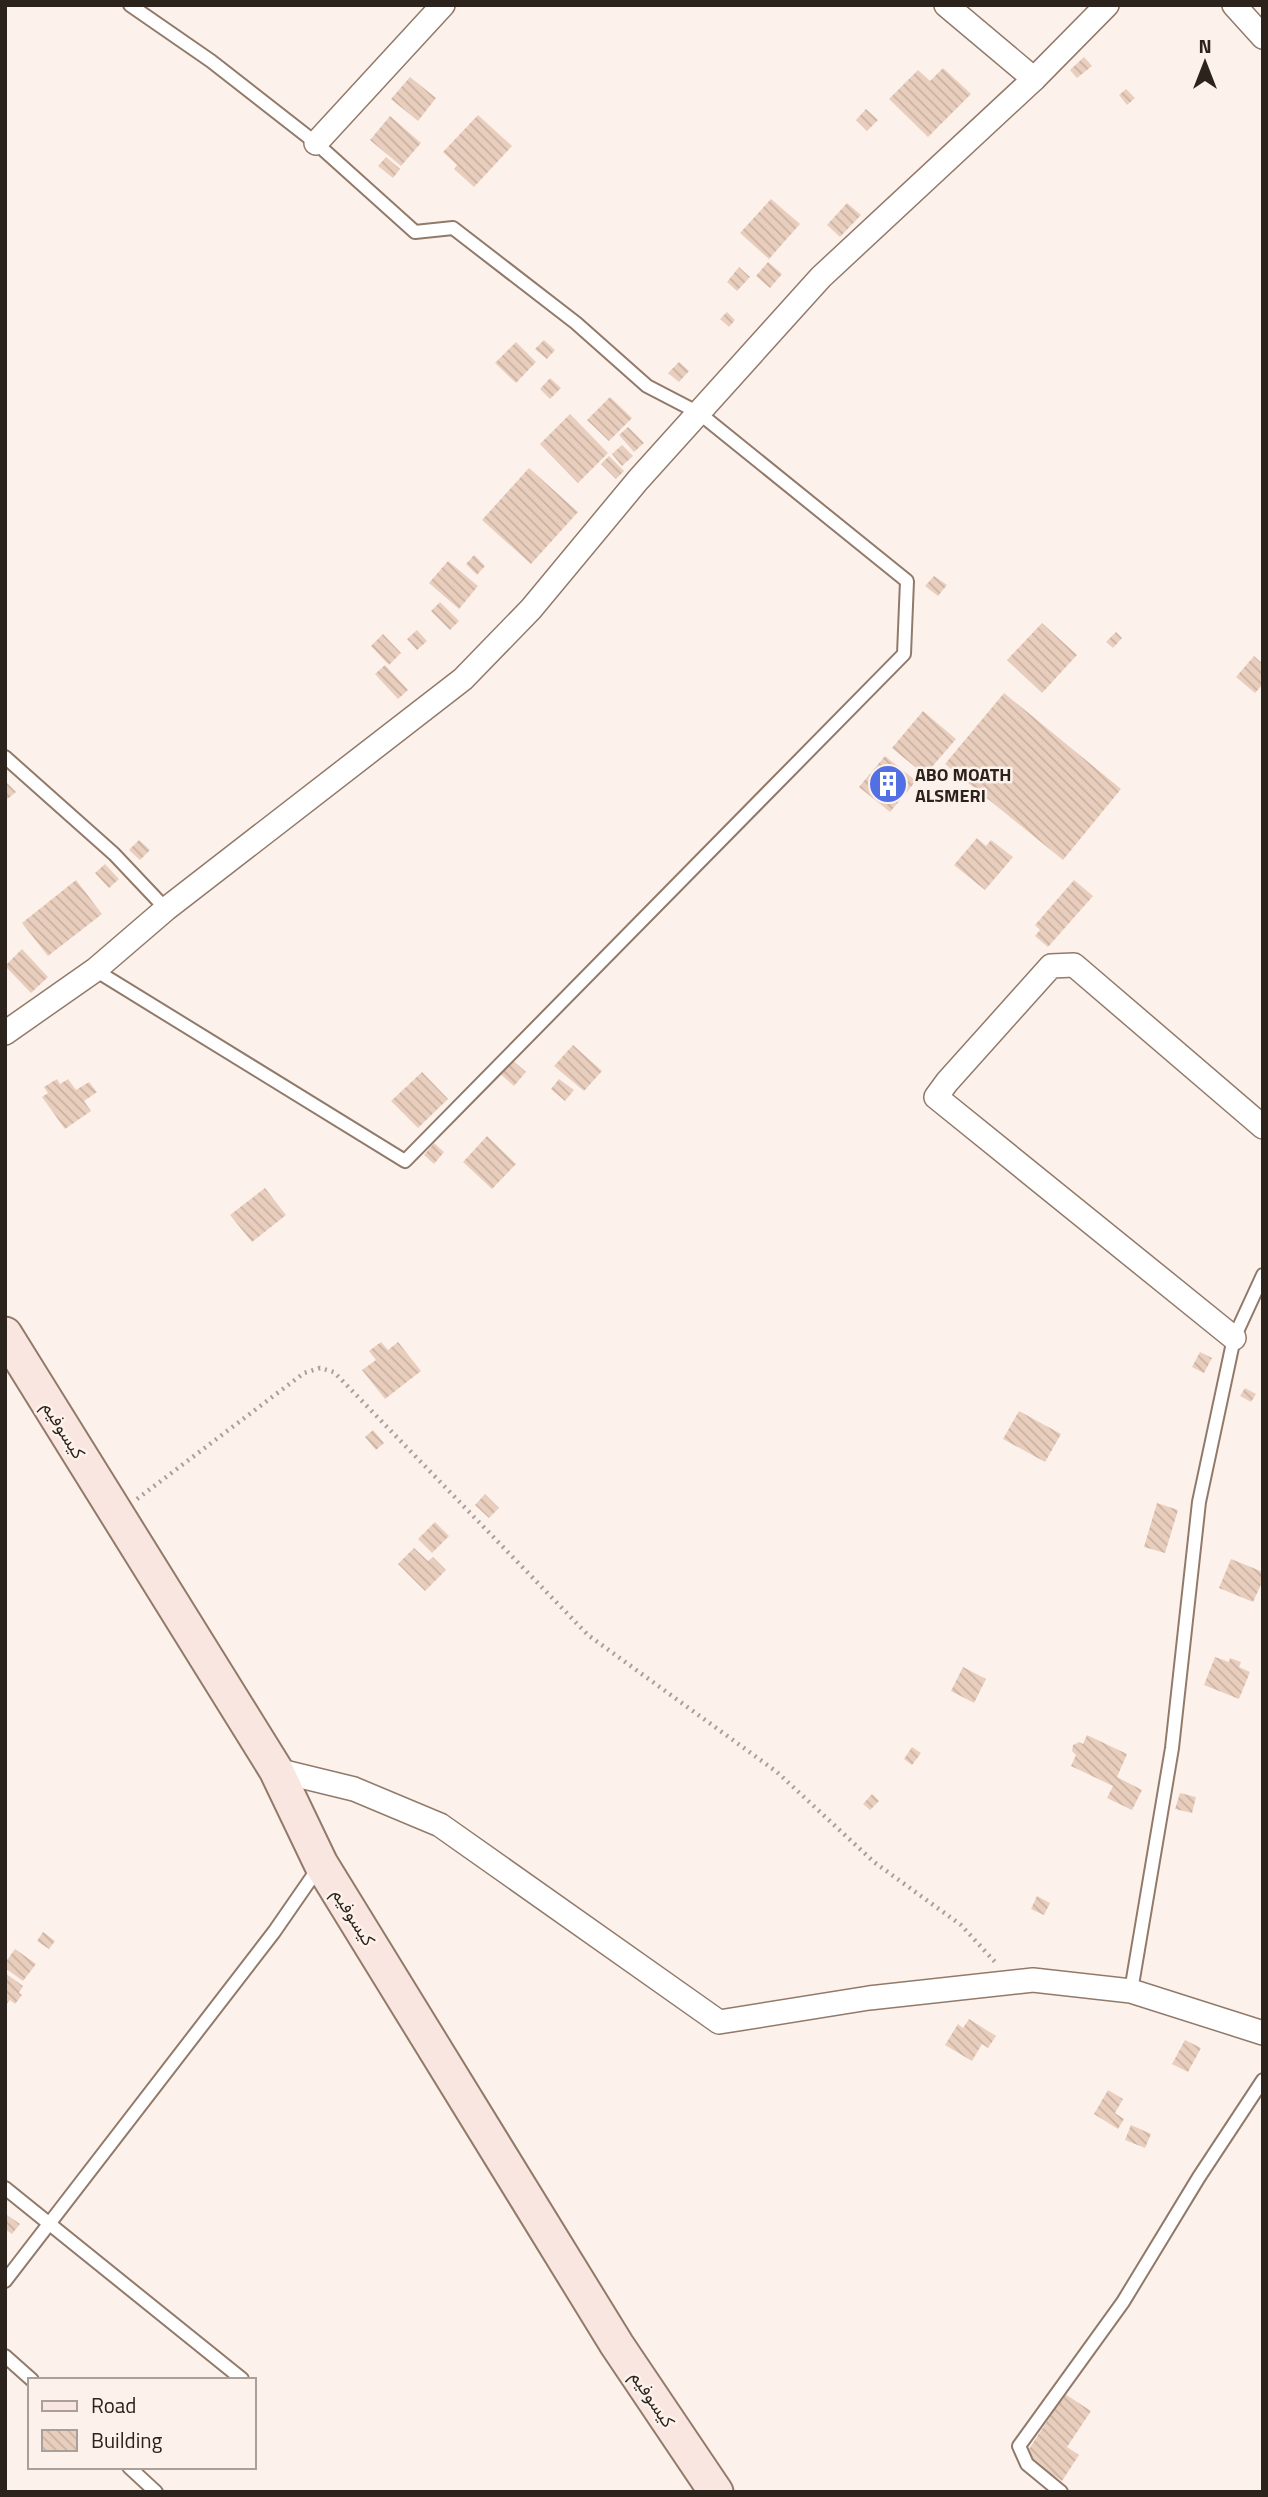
<svg xmlns="http://www.w3.org/2000/svg" width="1268" height="2497" viewBox="0 0 1268 2497" font-family="'Titillium Web','Noto Sans Arabic',sans-serif">
	<style>
		.building { fill: url(#building-back-hatch) }
		.lines { fill: none; stroke-linecap: round; stroke-linejoin: round }
		.lane-casing { stroke: #927a6a; stroke-width: 16 }
		.street-casing { stroke: #927a6a; stroke-width: 26 }
		.secondary-casing { stroke: #927a6a; stroke-width: 37 }
		.path { stroke: #aaa099; stroke-width: 4.5; stroke-dasharray: 2 5; stroke-linecap: butt }
		.lane { stroke: #fff; stroke-width: 12 }
		.street { stroke: #fff; stroke-width: 23 }
		.secondary { stroke: #fae6e0; stroke-width: 33 }
		.labels { text-anchor: middle; dominant-baseline: central; stroke-width: 5; stroke-linejoin: round; paint-order: stroke }
		.poi-label { font-size: 18px; font-weight: bold; fill: #2d231d; stroke: #fdf2eb; text-anchor: start }
		.street-label { font-size: 18px; fill: #2d231d; stroke: #fdf2eb }
	</style>
	<defs>
		<pattern id="building-back-hatch" width="6" height="6" patternUnits="userSpaceOnUse" patternTransform="scale(1.75)"><rect width="6" height="6" fill="#e9cebd"/><path d="M-1 5l2 2M0 0l6 6M5-1l2 2" fill="none" stroke="#c8b1a2"/></pattern>
	</defs>
	<rect width="100%" height="100%" fill="#fdf2eb"/>
	<!-- building -->
	<g class="building">
		<path d="M 1084,57 L 1092,66 L 1077,78 L 1070,70 Z"/>
		<path d="M 943,68 L 971,94 L 928,137 L 889,99 L 918,70 L 930,81 Z"/>
		<path d="M 410,77 L 436,98 L 418,121 L 391,99 Z"/>
		<path d="M 1126,89 L 1135,98 L 1127,105 L 1119,95 Z"/>
		<path d="M 866,109 L 878,120 L 867,131 L 856,120 Z"/>
		<path d="M 478,115 L 512,146 L 474,187 L 454,169 L 457,165 L 443,152 Z"/>
		<path d="M 390,116 L 421,143 L 401,166 L 370,140 Z"/>
		<path d="M 386,157 L 400,169 L 393,178 L 378,166 Z"/>
		<path d="M 771,199 L 800,224 L 769,259 L 740,233 Z"/>
		<path d="M 847,203 L 861,215 L 840,237 L 827,225 Z"/>
		<path d="M 768,262 L 782,274 L 770,288 L 756,276 Z"/>
		<path d="M 739,267 L 750,277 L 737,291 L 727,282 Z"/>
		<path d="M 727,312 L 735,320 L 729,327 L 720,319 Z"/>
		<path d="M 544,340 L 555,350 L 547,359 L 535,349 Z"/>
		<path d="M 516,342 L 536,362 L 516,383 L 495,363 Z"/>
		<path d="M 679,362 L 689,371 L 679,382 L 668,373 Z"/>
		<path d="M 550,378 L 561,388 L 550,399 L 540,389 Z"/>
		<path d="M 610,397 L 632,418 L 609,441 L 587,420 Z"/>
		<path d="M 570,414 L 608,453 L 578,483 L 540,444 Z"/>
		<path d="M 628,427 L 644,443 L 634,452 L 619,435 Z"/>
		<path d="M 622,445 L 633,456 L 622,466 L 612,454 Z"/>
		<path d="M 609,456 L 624,471 L 616,479 L 601,464 Z"/>
		<path d="M 529,468 L 578,512 L 531,564 L 482,520 Z"/>
		<path d="M 474,555 L 485,566 L 477,575 L 466,564 Z"/>
		<path d="M 448,561 L 478,586 L 459,609 L 429,583 Z"/>
		<path d="M 934,576 L 947,585 L 938,596 L 925,586 Z"/>
		<path d="M 440,602 L 459,621 L 450,630 L 431,611 Z"/>
		<path d="M 1042,623 L 1077,655 L 1042,693 L 1007,660 Z"/>
		<path d="M 417,630 L 427,641 L 417,650 L 407,639 Z"/>
		<path d="M 1116,632 L 1122,638 L 1113,648 L 1106,642 Z"/>
		<path d="M 383,634 L 401,653 L 389,665 L 371,646 Z"/>
		<path d="M 1254,656 L 1263,664 L 1263,684 L 1255,693 L 1236,677 Z"/>
		<path d="M 385,665 L 408,690 L 398,699 L 375,674 Z"/>
		<path d="M 1004,693 L 1121,789 L 1063,860 L 945,764 Z"/>
		<path d="M 923,711 L 956,739 L 925,775 L 892,748 Z"/>
		<path d="M 885,756 L 916,781 L 890,812 L 859,787 Z"/>
		<path d="M 5,781 L 16,792 L 5,801 Z"/>
		<path d="M 977,838 L 986,846 L 991,840 L 1013,857 L 985,890 L 954,865 Z"/>
		<path d="M 139,840 L 150,850 L 140,860 L 129,850 Z"/>
		<path d="M 105,864 L 119,879 L 109,888 L 95,873 Z"/>
		<path d="M 76,880 L 102,914 L 48,956 L 22,923 Z"/>
		<path d="M 1074,880 L 1093,896 L 1048,947 L 1035,936 L 1040,930 L 1035,925 Z"/>
		<path d="M 22,949 L 48,977 L 31,993 L 5,966 Z"/>
		<path d="M 573,1045 L 602,1071 L 584,1091 L 554,1066 Z"/>
		<path d="M 510,1058 L 526,1072 L 514,1086 L 498,1072 Z"/>
		<path d="M 422,1072 L 448,1099 L 418,1128 L 391,1101 Z"/>
		<path d="M 57,1079 L 60,1084 L 68,1079 L 76,1090 L 89,1082 L 97,1092 L 84,1101 L 91,1111 L 65,1129 L 42,1097 L 48,1093 L 44,1087 Z"/>
		<path d="M 559,1079 L 574,1090 L 565,1101 L 551,1089 Z"/>
		<path d="M 487,1136 L 516,1164 L 492,1189 L 463,1162 Z"/>
		<path d="M 434,1143 L 444,1152 L 434,1164 L 424,1155 Z"/>
		<path d="M 265,1188 L 286,1215 L 252,1242 L 230,1215 Z"/>
		<path d="M 381,1342 L 388,1350 L 398,1342 L 421,1371 L 385,1399 L 362,1370 L 376,1360 L 369,1351 Z"/>
		<path d="M 1200,1352 L 1212,1358 L 1204,1373 L 1192,1367 Z"/>
		<path d="M 1245,1388 L 1256,1394 L 1251,1402 L 1240,1396 Z"/>
		<path d="M 1019,1411 L 1061,1434 L 1045,1462 L 1003,1439 Z"/>
		<path d="M 373,1430 L 384,1443 L 376,1450 L 365,1437 Z"/>
		<path d="M 485,1494 L 499,1508 L 489,1518 L 475,1505 Z"/>
		<path d="M 1157,1503 L 1178,1510 L 1165,1553 L 1144,1547 Z"/>
		<path d="M 435,1522 L 449,1536 L 432,1553 L 418,1539 Z"/>
		<path d="M 414,1548 L 428,1561 L 433,1557 L 446,1570 L 425,1591 L 398,1564 Z"/>
		<path d="M 1231,1559 L 1263,1572 L 1263,1580 L 1253,1602 L 1219,1588 Z"/>
		<path d="M 1215,1657 L 1229,1662 L 1230,1658 L 1241,1662 L 1239,1667 L 1250,1672 L 1239,1699 L 1204,1685 Z"/>
		<path d="M 963,1667 L 986,1679 L 974,1703 L 951,1691 Z"/>
		<path d="M 1087,1735 L 1127,1754 L 1117,1777 L 1142,1790 L 1132,1810 L 1107,1798 L 1113,1786 L 1071,1766 L 1076,1755 L 1072,1751 L 1073,1745 L 1079,1742 L 1083,1744 Z"/>
		<path d="M 912,1747 L 921,1753 L 912,1765 L 904,1759 Z"/>
		<path d="M 1180,1793 L 1196,1797 L 1192,1813 L 1175,1809 Z"/>
		<path d="M 872,1794 L 879,1801 L 870,1810 L 863,1804 Z"/>
		<path d="M 1037,1896 L 1050,1903 L 1044,1915 L 1031,1909 Z"/>
		<path d="M 43,1932 L 55,1941 L 49,1949 L 37,1941 Z"/>
		<path d="M 15,1949 L 36,1964 L 23,1981 L 5,1968 L 5,1963 Z"/>
		<path d="M 5,1973 L 23,1986 L 19,1993 L 22,1995 L 15,2004 L 10,2000 L 5,2006 Z"/>
		<path d="M 969,2019 L 996,2036 L 988,2048 L 982,2044 L 972,2061 L 945,2045 L 958,2024 L 963,2028 Z"/>
		<path d="M 1185,2040 L 1201,2048 L 1188,2072 L 1172,2064 Z"/>
		<path d="M 1108,2090 L 1123,2099 L 1115,2113 L 1124,2119 L 1118,2129 L 1094,2114 Z"/>
		<path d="M 1131,2125 L 1151,2134 L 1145,2148 L 1125,2140 Z"/>
		<path d="M 7,2215 L 20,2224 L 12,2234 L 5,2229 Z"/>
		<path d="M 1065,2394 L 1091,2411 L 1067,2447 L 1079,2455 L 1062,2481 L 1032,2461 L 1029,2449 Z"/>
	</g>
	<g class="lines">
		<defs>
			<g id="lane">
				<path d="M 5,757 L 114,854 L 166,909"/>
				<path d="M 95,970 L 405,1161 L 904,654 L 907,581 L 699,413 L 647,386 L 576,323 L 453,228 L 415,232 L 316,143 L 211,61 L 130,5"/>
				<path d="M 1131,1991 L 1172,1748 L 1199,1502 L 1234,1338 L 1263,1275"/>
				<path d="M 5,2188 L 242,2379"/>
				<path d="M 5,2281 L 274,1932 L 319,1867"/>
				<path d="M 5,2356 L 32,2380"/>
				<path d="M 129,2467 L 156,2492"/>
				<path d="M 1061,2492 L 1027,2464 L 1019,2446 L 1123,2302 L 1199,2177 L 1263,2080"/>
			</g>
			<g id="street">
				<path d="M 946,5 L 1034,79"/>
				<path d="M 1234,5 L 1263,37"/>
				<path d="M 316,143 L 443,5"/>
				<path d="M 5,1033 L 95,970 L 166,909 L 463,679 L 531,609 L 638,480 L 821,277 L 1034,79 L 1107,5"/>
				<path d="M 1234,1338 L 936,1097 L 947,1082 L 1051,966 L 1074,965 L 1263,1127"/>
				<path d="M 276,1770 L 354,1789 L 440,1825 L 719,2022 L 869,1998 L 1033,1980 L 1131,1991 L 1263,2033"/>
			</g>
			<path id="secondary" d="M 5,1334 L 276,1770 L 321,1864 L 617,2345 L 716,2492"/>
		</defs>
		<!-- lane casing -->
		<use href="#lane" class="lane-casing"/>
		<!-- street casing -->
		<use href="#street" class="street-casing"/>
		<!-- secondary casing -->
		<use href="#secondary" class="secondary-casing"/>
		<!-- path -->
		<path class="path" d="M 137,1499 L 304,1373 L 320,1368 L 334,1372 L 588,1635 L 777,1772 L 874,1862 L 961,1925 L 995,1962"/>
		<!-- lane -->
		<use href="#lane" class="lane"/>
		<!-- street -->
		<use href="#street" class="street"/>
		<!-- secondary -->
		<use href="#secondary" class="secondary"/>
	</g>
	<!-- icons -->
	<defs>
		<symbol id="building-disc" viewBox="-11 -11 22 22"><circle r="9.5" fill="#536fe4" stroke="#fdf2eb"/><path d="M-4-6H4V6H1V3H-1V6H-4ZM-2.5-4.3h1.7v1.8h-1.7ZM.8-4.3h1.7v1.8H.8ZM-2.5-1h1.7V.8h-1.7ZM.8-1h1.7V.8H.8Z" fill="#fff"/></symbol>
	</defs>
	<g fill-rule="evenodd">
		<use href="#building-disc" x="866" y="762" width="44" height="44"/>
	</g>
	<g class="labels">
		<!-- poi labels -->
		<g class="poi-label">
			<text x="915" y="774">ABO MOATH<tspan x="915" dy="21">ALSMERI</tspan></text>
		</g>
		<!-- street labels -->
		<g class="street-label">
			<text transform="translate(64 1430) rotate(58)">كيسوفيم</text>
			<text transform="translate(354 1917) rotate(58)">كيسوفيم</text>
			<text transform="translate(653 2399) rotate(56)">كيسوفيم</text>
		</g>
	</g>
	<!-- border -->
	<rect width="1268" height="2497" fill="none" stroke="#2d231d" stroke-width="14"/>
	<!-- legend -->
	<rect x="28" y="2378" width="228" height="91" fill="#fdf2eb" stroke="#aa9f99" stroke-width="2"/>
	<rect x="42" y="2401" width="35" height="10" fill="#fae6e0" stroke="#aa9f99" stroke-width="2"/>
	<text x="91" y="2413" font-size="21" fill="#2d231d">Road</text>
	<rect x="42" y="2430" width="35" height="21" fill="url(#building-back-hatch)" stroke="#aa9f99" stroke-width="2"/>
	<text x="91" y="2448" font-size="21" fill="#2d231d">Building</text>
	<!-- north arrow -->
	<g transform="translate(1205 63)" stroke="#fdf2eb" stroke-width="5" paint-order="stroke">
	<path d="M0-5L12 26L0 18L-12 26Z" fill="#2d231d"/>
	<text y="-10" font-size="19" font-weight="bold" text-anchor="middle" fill="#2d231d">N</text>
	</g>
</svg>
